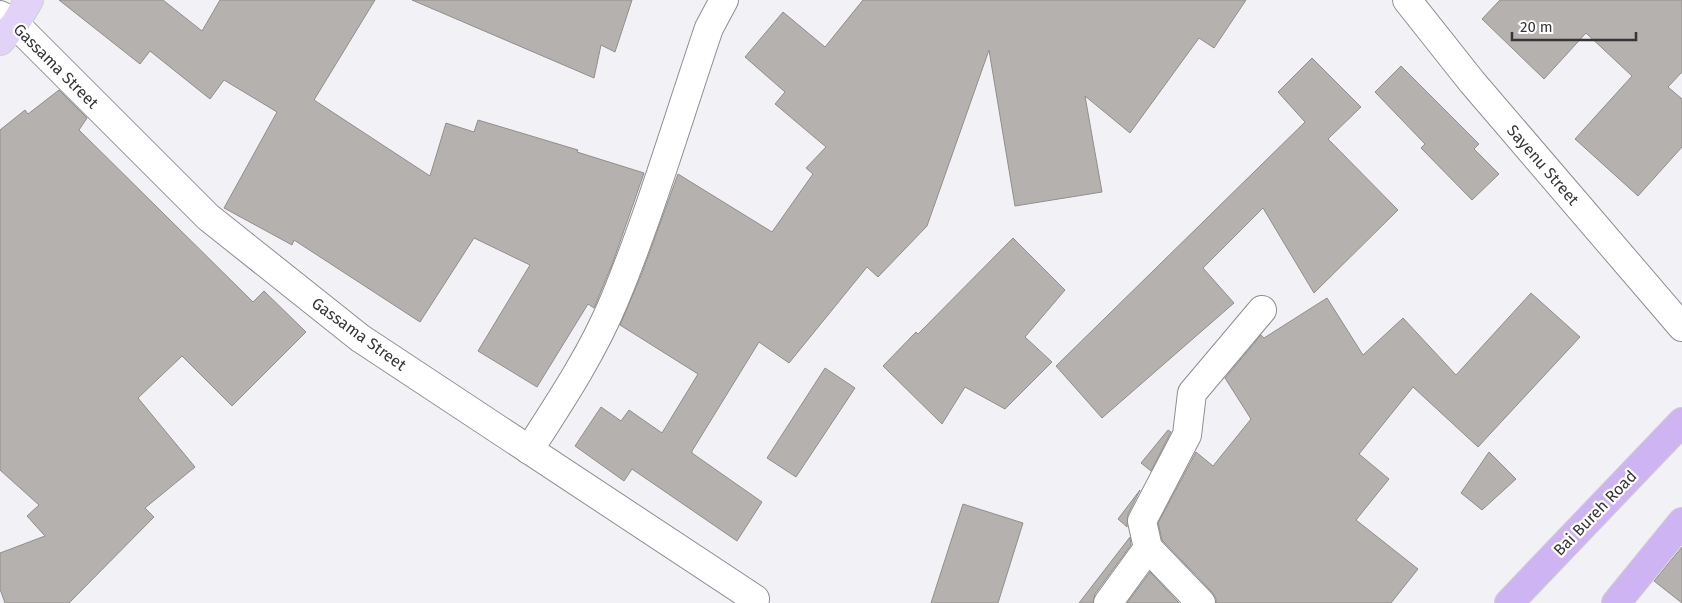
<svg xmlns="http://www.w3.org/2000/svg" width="1682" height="603" viewBox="0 0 1682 603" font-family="'Fira Sans',sans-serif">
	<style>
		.building { fill: #b5b1af; stroke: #918e8c }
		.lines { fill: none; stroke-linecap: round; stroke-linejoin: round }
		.minor-casing { stroke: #8e8e91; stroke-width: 30 }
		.major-casing { stroke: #cfcfcf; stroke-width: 30 }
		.highway-casing { stroke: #cfcfcf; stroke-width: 30 }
		.minor { stroke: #fff; stroke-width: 28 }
		.major { stroke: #e2d2f8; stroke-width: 28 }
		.highway { stroke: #cfb4f3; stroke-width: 28 }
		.labels { text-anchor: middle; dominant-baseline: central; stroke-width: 4.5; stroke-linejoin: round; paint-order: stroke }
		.street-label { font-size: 16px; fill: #353537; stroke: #fff }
	</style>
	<rect width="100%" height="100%" fill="#f2f2f6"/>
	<!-- building -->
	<g class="building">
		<path d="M 59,0 L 163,0 L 202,31 L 220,0 L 375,0 L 314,100 L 430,176 L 446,123 L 474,132 L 478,120 L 578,150 L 577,152 L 644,173 L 613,262 L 594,308 L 588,304 L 537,387 L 478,351 L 530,265 L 474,238 L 420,322 L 294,240 L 292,245 L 224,208 L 277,112 L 224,80 L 210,99 L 150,51 L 140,64 Z"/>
		<path d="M 412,0 L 632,0 L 615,52 L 601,45 L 594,78 Z"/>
		<path d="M 863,0 L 1246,0 L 1214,48 L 1199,38 L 1130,133 L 1085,96 L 1102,192 L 1015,206 L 989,50 L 927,226 L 878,277 L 867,267 L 789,363 L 759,342 L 692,451 L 692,453 L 762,502 L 737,541 L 632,469 L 624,481 L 575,446 L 601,407 L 621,421 L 629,410 L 662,433 L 698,374 L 620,325 L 642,273 L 678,174 L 772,232 L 813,174 L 806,168 L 826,147 L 775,104 L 785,92 L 745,57 L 783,12 L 825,47 Z"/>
		<path d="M 1500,0 L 1682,0 L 1682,72 L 1668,87 L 1682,99 L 1682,147 L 1638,196 L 1575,139 L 1632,76 L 1586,33 L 1544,79 L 1482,19 Z"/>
		<path d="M 1312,58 L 1361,107 L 1328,139 L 1398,210 L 1314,293 L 1263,208 L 1203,268 L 1234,303 L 1102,418 L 1056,366 L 1305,122 L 1278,92 Z"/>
		<path d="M 1401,66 L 1479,144 L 1474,149 L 1499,174 L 1472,200 L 1421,148 L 1425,144 L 1375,92 Z"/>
		<path d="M 59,90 L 87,118 L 79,130 L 253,302 L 264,291 L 306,332 L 232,406 L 182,356 L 138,398 L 195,467 L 145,508 L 154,517 L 69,603 L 5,603 L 0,589 L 0,553 L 45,536 L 27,516 L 39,505 L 0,470 L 0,130 L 25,110 L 28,114 Z"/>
		<path d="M 1013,238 L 1065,290 L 1025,337 L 1052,362 L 1005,409 L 965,387 L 942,424 L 883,366 L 916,332 L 918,334 Z"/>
		<path d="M 1531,293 L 1580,337 L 1478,447 L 1413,387 L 1359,454 L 1389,479 L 1356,520 L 1418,569 L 1391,603 L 1216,603 L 1216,599 L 1212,592 L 1162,540 L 1158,523 L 1196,452 L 1213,466 L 1251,419 L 1225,378 L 1261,335 L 1264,338 L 1327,298 L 1363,355 L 1403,318 L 1456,375 Z"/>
		<path d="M 825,368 L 855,388 L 796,477 L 767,458 Z"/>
		<path d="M 1168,430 L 1171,432 L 1151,471 L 1141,463 Z"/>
		<path d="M 1489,452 L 1516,479 L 1482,510 L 1461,493 Z"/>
		<path d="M 1140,490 L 1128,514 L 1127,527 L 1118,519 Z"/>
		<path d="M 963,504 L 1023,523 L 998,603 L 931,603 Z"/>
		<path d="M 1130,537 L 1131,545 L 1095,594 L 1093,603 L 1079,603 Z"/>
		<path d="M 1682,547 L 1682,603 L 1654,581 Z"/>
		<path d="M 1150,572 L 1179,603 L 1127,603 Z"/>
	</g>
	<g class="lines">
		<defs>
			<g id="minor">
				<path d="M 1407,0 L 1472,82 L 1682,327"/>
				<path d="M 0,15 L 15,24 L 208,217 L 360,338 L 755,599 L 753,603"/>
				<path d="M 529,450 C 560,402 592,354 614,301 C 651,212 678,119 709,28 L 724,0"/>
				<path d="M 1108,603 L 1148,548"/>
				<path d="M 1201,603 L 1148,548 L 1142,521 L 1187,435 L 1192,393 L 1262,310"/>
			</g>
			<path id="major" d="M 0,41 L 15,24 L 29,0"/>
			<g id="highway">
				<path d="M 1509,603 L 1682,422"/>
				<path d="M 1616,603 L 1682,522"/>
			</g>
		</defs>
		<!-- minor casing -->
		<use href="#minor" class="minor-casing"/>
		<!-- major casing -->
		<use href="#major" class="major-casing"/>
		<!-- highway casing -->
		<use href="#highway" class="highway-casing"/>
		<!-- minor -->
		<use href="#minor" class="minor"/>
		<!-- major -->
		<use href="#major" class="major"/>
		<!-- highway -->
		<use href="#highway" class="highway"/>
	</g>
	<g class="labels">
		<!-- street labels -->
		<g class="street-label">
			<text transform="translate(56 66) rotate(45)">Gassama Street</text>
			<text transform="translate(1543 165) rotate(49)">Sayenu Street</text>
			<text transform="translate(359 334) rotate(36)">Gassama Street</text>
			<text transform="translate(1595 513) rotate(-46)">Bai Bureh Road</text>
		</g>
	</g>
	<!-- scale -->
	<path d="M1512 32v8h124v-8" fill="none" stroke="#353537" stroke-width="2.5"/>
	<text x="1520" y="32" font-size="15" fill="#353537" stroke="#ffffff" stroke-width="4" paint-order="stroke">20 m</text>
</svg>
